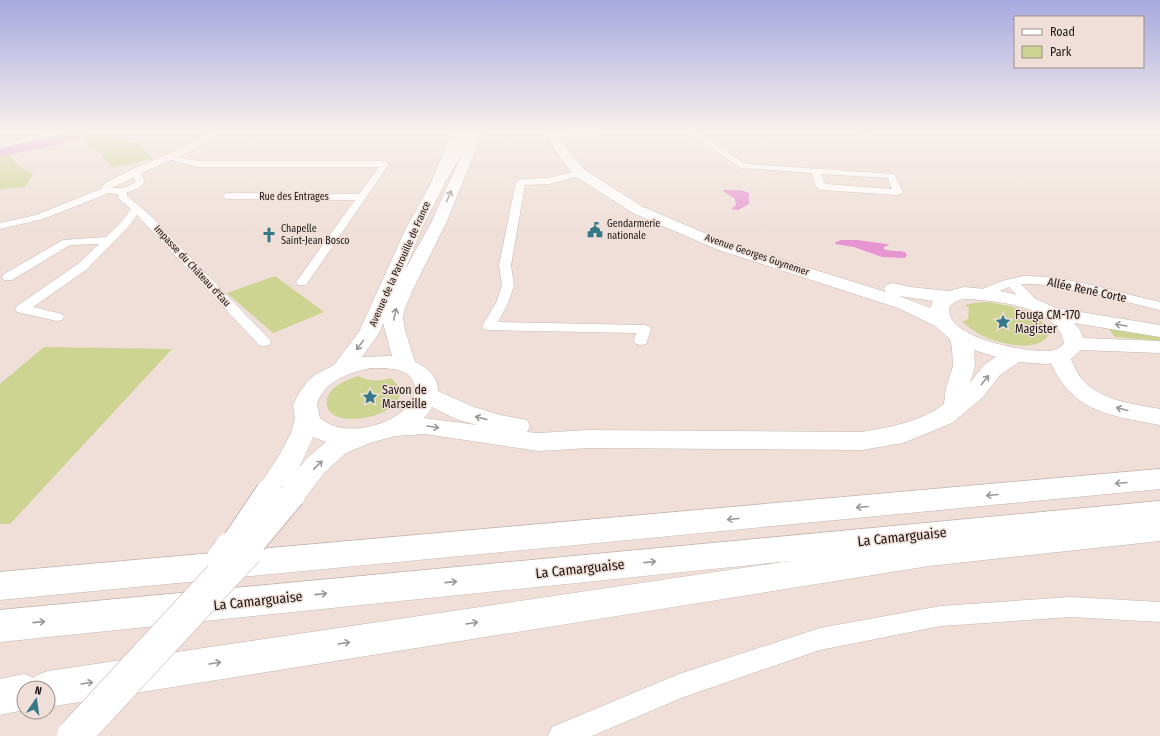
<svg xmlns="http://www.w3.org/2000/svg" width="1160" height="736" viewBox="0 0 1160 736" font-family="'Fira Sans Condensed',sans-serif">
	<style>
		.green { fill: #cdd391 }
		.water { fill: #e695d1 }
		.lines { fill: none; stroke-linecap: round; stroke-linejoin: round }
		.river { fill: #e695d1; fill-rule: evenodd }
		.minor-casing { stroke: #c6b6b0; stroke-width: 1 }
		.secondary-casing { stroke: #c6b6b0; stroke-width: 1 }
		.primary-casing { stroke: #c6b6b0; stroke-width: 1 }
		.motorway-casing { stroke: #c6b6b0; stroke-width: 1 }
		.minor { fill: #fff; fill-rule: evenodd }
		.secondary { fill: #fff; fill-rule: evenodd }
		.primary { fill: #fff; fill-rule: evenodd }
		.motorway { fill: #fff; fill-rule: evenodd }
		.primary-bridge-far1-casing { stroke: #c6b6b0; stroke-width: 28; stroke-linecap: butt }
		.primary-bridge-casing { stroke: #c6b6b0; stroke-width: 35; stroke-linecap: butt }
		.primary-bridge-far1 { stroke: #fff; stroke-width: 26 }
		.primary-bridge { stroke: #fff; stroke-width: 34 }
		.oneway { stroke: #999796 }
		.labels { text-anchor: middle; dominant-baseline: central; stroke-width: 3; stroke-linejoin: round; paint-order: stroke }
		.far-street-label { font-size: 10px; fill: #1d1715; stroke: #efdfd8 }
		.far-poi-label { font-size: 10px; fill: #1d1715; stroke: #efdfd8; text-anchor: start }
		.street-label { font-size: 12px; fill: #1d1715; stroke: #efdfd8 }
		.poi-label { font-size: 12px; fill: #1d1715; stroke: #efdfd8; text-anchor: start }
		.near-street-label { font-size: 14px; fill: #1d1715; stroke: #efdfd8 }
	</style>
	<rect width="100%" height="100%" fill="#efdfd8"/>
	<!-- green -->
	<g class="green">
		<path d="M 92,132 L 118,132 L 130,143 L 136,142 L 153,159 L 112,167 L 97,150 L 93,150 L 79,134 Z"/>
		<path d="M 9,152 L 17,165 L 33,173 L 25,187 L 0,189 L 0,154 Z"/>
		<path d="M 275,276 L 324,312 L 273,333 L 227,293 Z"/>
		<path d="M 986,302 C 1008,305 1042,310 1049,334 C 1039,354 999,344 983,336 C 975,332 969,327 962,322 L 968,319 L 969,308 L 965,305 L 974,303 Z"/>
		<path d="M 1107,327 L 1160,334 L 1160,341 L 1115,337 Z"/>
		<path d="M 44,347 L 172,349 L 10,524 L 0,524 L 0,384 Z"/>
		<path d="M 358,376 C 368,381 380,382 391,378 C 432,412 320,439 327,399 C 330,386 347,380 358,376 Z"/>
	</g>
	<!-- water -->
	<g class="water">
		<path d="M 724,190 L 741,190 L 749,193 L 749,204 L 738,210 L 731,209 L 736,205 L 735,199 L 723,191 Z"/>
		<path d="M 841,240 L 857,240 L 887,244 L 889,245 L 884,247 L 884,249 C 891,252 898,250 905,252 L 907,255 L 905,258 L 882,257 L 854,247 L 835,244 L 836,242 Z"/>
	</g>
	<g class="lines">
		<!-- river -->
		<path class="river" d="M 60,132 L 89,132 C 82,142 15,153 0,157 L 0,145 Z"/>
		<defs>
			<g id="minor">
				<path d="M 51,132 L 64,132 L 63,134 L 0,148 L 0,144 Z"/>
				<path d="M 210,132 L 219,132 L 191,151 L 178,157 L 199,161 L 385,161 L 389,164 L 306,285 L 298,285 L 296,282 L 355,200 L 227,199 L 222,196 L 227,193 L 359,194 L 379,167 L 199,167 L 171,160 L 141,173 L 145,182 C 140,188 135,191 127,192 L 127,196 L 150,215 L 269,339 L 271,342 L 269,345 L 264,346 L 259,345 L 137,215 L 129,226 L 86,270 L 33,307 L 62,314 L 64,317 L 62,320 L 57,321 L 17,312 L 15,309 L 17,306 L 78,264 L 99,244 L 70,245 L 12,280 L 4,280 L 2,277 L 4,274 L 63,240 L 106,237 L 121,222 L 131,209 L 119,199 L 118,194 L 109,193 L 43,219 L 0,229 L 0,223 L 36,215 L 101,189 L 105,183 L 133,169 L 185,147 ZM 134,177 L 135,182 C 128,188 120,188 111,188 Z"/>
				<path d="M 548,132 L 641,132 L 637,134 L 551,136 L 547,134 Z"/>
				<path d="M 687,132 L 696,132 L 746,164 L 894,174 L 903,192 L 898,195 L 821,190 L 816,187 L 812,173 L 741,168 ZM 821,174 L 888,178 L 892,189 L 825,184 Z"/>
				<path d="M 857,132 L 865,132 L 870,137 L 866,139 L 863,139 Z"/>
				<path d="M 580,170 L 584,173 L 583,175 L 549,184 L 525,185 L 511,265 L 514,286 L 508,303 L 498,322 L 644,325 L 649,326 L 651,329 L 646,344 L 641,345 L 636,344 L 634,341 L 636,333 L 489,330 L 484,329 L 482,326 L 496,303 L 502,286 L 499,265 L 516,182 L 521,179 L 549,178 Z"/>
				<path d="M 1024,276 C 1068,276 1117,292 1160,302 L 1160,310 L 1094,294 L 1038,284 L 1021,284 L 1041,305 L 1039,308 L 1029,308 L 1009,287 L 988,296 L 980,296 L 978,293 L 980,290 L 1002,281 Z"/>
				<path d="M 1071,597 L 1160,602 L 1160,622 L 1071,617 L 941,626 L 820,650 L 681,698 L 592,736 L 548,736 L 552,727 L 679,674 L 820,628 L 941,606 Z"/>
			</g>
			<path id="secondary" d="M 462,132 L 474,132 L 447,180 L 437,180 L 435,177 Z"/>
			<path id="primary" d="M 452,132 L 464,132 L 443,187 L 422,228 L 405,270 L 432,221 L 467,142 L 474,132 L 485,132 L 479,142 L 447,221 L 413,289 L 404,311 L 403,318 L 405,330 L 415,362 C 426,366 439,378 438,391 L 474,407 L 500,415 L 527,420 L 530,426 L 527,432 L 539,433 L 588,430 L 862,432 C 891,427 920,422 944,404 L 946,388 L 953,366 L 952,348 L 950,339 L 935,326 L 898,308 L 716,249 L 633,213 L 575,176 L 557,153 L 545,132 L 555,132 L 566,148 L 585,170 L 643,207 L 728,243 L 886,292 L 884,289 L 886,285 L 893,283 L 910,287 L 949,291 L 964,287 L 995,290 L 1036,299 L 1056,308 L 1160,325 L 1160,337 L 1074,323 L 1080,330 L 1083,338 L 1160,341 L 1160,353 L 1081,350 L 1071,359 L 1059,362 L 1046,364 L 1019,362 L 1016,364 L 1000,375 L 983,397 L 952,423 L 903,443 L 862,450 L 588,448 L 539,451 L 425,434 L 395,436 L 370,443 L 346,453 L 324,473 L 302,502 L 292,506 L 282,502 L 280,498 L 269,502 L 259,499 L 255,492 L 280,454 L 291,433 L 295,419 L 293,405 L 299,393 L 308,381 L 315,375 L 334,365 L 359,332 L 406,228 L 429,187 ZM 899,296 L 933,301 L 930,308 ZM 964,299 C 992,300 1045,305 1060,332 C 1062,335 1063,340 1064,344 C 1061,346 1058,349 1054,350 C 1033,355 940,338 950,306 L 956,301 ZM 383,323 L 392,356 L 362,357 L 379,333 ZM 974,350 L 996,357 L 984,365 L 970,383 L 975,366 ZM 371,368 C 385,368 410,367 414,384 C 416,390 415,396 411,402 C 395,426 343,439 320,418 L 317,405 C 322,382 350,372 371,368 ZM 432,407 L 456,419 L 477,425 L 424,418 ZM 313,437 L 326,442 L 306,459 L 299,468 Z"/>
			<g id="motorway">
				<path d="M 1059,350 L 1067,351 C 1072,360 1075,370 1081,378 C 1100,401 1133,404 1160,409 L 1160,425 C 1107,415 1070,412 1048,356 L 1051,351 Z"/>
				<path d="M 1160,469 L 1160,489 L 0,600 L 0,572 Z"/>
				<path d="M 1160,501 L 1160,541 L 929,566 L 48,707 L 48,688 L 24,688 L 24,710 L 0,715 L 0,679 L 24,674 L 34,678 L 35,676 L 48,671 L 790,561 L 0,642 L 0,610 Z"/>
			</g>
		</defs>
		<!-- minor casing -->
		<use href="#minor" class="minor-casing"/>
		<!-- secondary casing -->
		<use href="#secondary" class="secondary-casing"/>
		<!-- primary casing -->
		<use href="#primary" class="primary-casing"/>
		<!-- motorway casing -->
		<use href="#motorway" class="motorway-casing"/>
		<!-- minor -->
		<use href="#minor" class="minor"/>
		<!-- secondary -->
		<use href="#secondary" class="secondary"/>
		<!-- primary -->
		<use href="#primary" class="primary"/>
		<!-- motorway -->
		<use href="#motorway" class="motorway"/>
		<defs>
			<g id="primary-bridge-far1">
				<path d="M 230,550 L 269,492"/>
				<path d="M 246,550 L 292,495"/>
			</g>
			<g id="primary-bridge">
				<path d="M 224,559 L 231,549"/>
				<path d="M 74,736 L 247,549"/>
			</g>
		</defs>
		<!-- primary-bridge-far1 casing -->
		<use href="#primary-bridge-far1" class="primary-bridge-far1-casing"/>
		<!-- primary-bridge casing -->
		<use href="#primary-bridge" class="primary-bridge-casing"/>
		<!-- primary-bridge-far1 -->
		<use href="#primary-bridge-far1" class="primary-bridge-far1"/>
		<!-- primary-bridge -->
		<use href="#primary-bridge" class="primary-bridge"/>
	</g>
	<!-- one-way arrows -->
	<defs><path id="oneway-shaft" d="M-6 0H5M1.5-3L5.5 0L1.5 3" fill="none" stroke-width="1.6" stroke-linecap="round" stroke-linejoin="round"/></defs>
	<g class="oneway">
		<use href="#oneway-shaft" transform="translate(449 196) rotate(-67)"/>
		<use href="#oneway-shaft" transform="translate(395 314) rotate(-78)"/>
		<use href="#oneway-shaft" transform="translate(1121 325) rotate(-171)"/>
		<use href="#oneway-shaft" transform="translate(360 345) rotate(126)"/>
		<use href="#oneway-shaft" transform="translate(985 380) rotate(-52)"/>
		<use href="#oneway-shaft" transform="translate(1122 409) rotate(-165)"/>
		<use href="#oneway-shaft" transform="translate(481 418) rotate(-165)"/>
		<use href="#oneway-shaft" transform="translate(433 427) rotate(9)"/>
		<use href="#oneway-shaft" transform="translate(318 465) rotate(-44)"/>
		<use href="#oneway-shaft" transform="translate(1121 483) rotate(175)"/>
		<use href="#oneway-shaft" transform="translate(992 495) rotate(175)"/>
		<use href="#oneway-shaft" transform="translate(862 507) rotate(175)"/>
		<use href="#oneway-shaft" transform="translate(733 519) rotate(175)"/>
		<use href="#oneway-shaft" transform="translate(650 562) rotate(-6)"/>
		<use href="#oneway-shaft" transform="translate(451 582) rotate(-6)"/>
		<use href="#oneway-shaft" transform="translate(321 594) rotate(-6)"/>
		<use href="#oneway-shaft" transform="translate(39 622) rotate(-6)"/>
		<use href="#oneway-shaft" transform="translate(472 623) rotate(-9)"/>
		<use href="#oneway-shaft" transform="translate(344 643) rotate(-9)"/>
		<use href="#oneway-shaft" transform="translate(215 663) rotate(-9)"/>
		<use href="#oneway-shaft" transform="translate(87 683) rotate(-9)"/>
	</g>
	<!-- sky -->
	<linearGradient id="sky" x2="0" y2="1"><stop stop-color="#a7a8df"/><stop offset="0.56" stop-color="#f8f1ed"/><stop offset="1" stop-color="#f8f1ed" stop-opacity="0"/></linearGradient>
	<rect width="1160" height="235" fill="url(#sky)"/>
	<!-- icons -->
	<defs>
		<symbol id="civic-bare" viewBox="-9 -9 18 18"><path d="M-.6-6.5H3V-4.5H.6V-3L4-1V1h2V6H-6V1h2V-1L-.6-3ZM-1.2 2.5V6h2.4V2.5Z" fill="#357988" stroke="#efdfd8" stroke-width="2.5" paint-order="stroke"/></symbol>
		<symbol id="church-bare" viewBox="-9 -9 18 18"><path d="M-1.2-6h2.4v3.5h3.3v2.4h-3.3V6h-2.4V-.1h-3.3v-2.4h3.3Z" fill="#357988" stroke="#efdfd8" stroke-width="2.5" paint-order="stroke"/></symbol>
		<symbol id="sight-bare" viewBox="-9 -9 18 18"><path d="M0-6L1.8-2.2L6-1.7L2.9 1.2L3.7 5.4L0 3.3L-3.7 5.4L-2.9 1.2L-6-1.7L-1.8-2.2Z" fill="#357988" stroke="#efdfd8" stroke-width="2.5" paint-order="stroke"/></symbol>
	</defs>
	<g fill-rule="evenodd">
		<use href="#civic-bare" x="584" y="219" width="22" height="22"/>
		<use href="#church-bare" x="258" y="224" width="22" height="22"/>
		<use href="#sight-bare" x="992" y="311" width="22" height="22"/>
		<use href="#sight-bare" x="359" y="386" width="22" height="22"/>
	</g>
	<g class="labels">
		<!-- far-street labels -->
		<g class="far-street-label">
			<text x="294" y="197">Rue des Entrages</text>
			<text transform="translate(757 255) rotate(19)">Avenue Georges Guynemer</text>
			<text transform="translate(400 264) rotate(-66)">Avenue de la Patrouille de France</text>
			<text transform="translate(192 266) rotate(47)">Impasse du Château d'Eau</text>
		</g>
		<!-- far-poi labels -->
		<g class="far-poi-label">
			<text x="607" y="224">Gendarmerie<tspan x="607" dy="12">nationale</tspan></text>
			<text x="281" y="229">Chapelle<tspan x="281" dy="12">Saint-Jean Bosco</tspan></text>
		</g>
		<!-- street labels -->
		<g class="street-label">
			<text transform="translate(1087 290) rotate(12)">Allée René Corte</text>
		</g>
		<!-- poi labels -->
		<g class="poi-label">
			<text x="1015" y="315">Fouga CM-170<tspan x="1015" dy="14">Magister</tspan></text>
			<text x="382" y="390">Savon de<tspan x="382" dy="14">Marseille</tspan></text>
		</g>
		<!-- near-street labels -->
		<g class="near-street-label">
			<text transform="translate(902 537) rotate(-6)">La Camarguaise</text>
			<text transform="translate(580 569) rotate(-6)">La Camarguaise</text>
			<text transform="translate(258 601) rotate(-6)">La Camarguaise</text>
		</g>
	</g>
	<!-- legend -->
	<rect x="1014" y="16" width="130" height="52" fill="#efdfd8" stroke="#9b8f8a"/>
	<rect x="1022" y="29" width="20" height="6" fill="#ffffff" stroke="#9b8f8a"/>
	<text x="1050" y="36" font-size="12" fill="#1d1715">Road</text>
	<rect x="1022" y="46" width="20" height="12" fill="#cdd391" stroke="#9b8f8a"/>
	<text x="1050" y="56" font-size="12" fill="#1d1715">Park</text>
	<!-- north arrow -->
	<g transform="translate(36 700) rotate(13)"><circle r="19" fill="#efdfd8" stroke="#9b8f8a"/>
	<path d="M0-3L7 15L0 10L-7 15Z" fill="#357988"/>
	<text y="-6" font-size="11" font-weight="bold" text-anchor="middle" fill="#1d1715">N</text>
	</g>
</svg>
